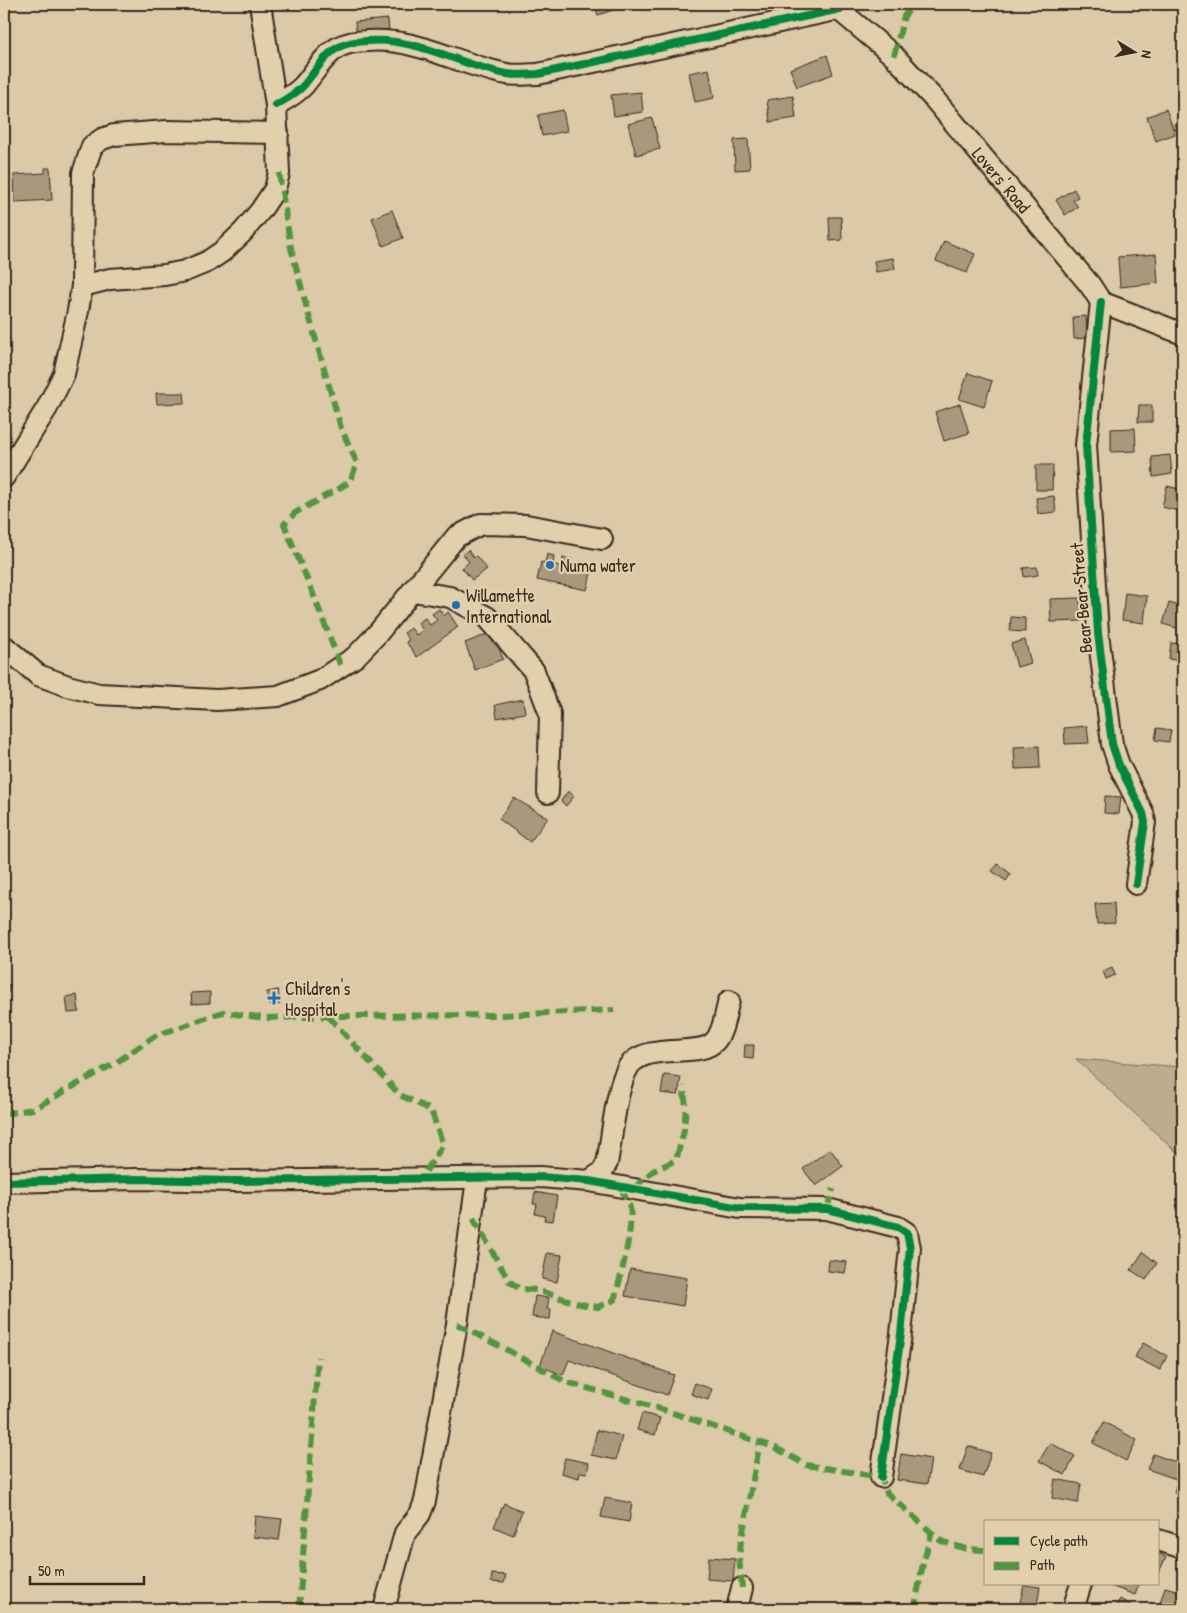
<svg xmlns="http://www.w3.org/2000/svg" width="1187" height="1613" viewBox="0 0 1187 1613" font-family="'Patrick Hand',sans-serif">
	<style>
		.green { fill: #beac8e; stroke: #7c6b56 }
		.building { fill: #aa987d; stroke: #3b2a1e }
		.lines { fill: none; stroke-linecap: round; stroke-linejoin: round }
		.minor-casing { stroke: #3b2a1e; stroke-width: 24 }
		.minor { stroke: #e2d0ad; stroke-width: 20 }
		.quiet { stroke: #51953d; stroke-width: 6; stroke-dasharray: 12 6; stroke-linecap: butt }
		.cycleway-casing { stroke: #e2d0ad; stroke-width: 11 }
		.cycleway { stroke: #00873e; stroke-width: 8 }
		.poi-dot { fill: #1f6fb2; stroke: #e2d0ad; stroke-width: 2 }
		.labels { text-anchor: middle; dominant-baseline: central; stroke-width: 4.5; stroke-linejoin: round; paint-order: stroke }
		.street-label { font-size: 18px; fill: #3b2a1e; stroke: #e2d0ad }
		.poi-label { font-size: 18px; fill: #3b2a1e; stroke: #e2d0ad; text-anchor: start }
	</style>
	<rect width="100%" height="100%" fill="#dbc9a7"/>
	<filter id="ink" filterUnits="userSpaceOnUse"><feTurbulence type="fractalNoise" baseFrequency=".02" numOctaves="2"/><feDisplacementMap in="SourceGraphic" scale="10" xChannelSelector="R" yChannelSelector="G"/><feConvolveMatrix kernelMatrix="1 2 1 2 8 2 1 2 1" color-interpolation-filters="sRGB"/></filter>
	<g filter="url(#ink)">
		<!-- green -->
		<path class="green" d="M 1076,1059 L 1183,1067 L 1183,1158 Z"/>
		<!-- building -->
		<g class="building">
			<path d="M 594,4 L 618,4 L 619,8 L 598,15 Z"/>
			<path d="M 388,19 L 389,34 L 357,37 L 355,22 Z"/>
			<path d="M 827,55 L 833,74 L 797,87 L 790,69 Z"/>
			<path d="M 709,69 L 714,98 L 695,102 L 689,73 Z"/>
			<path d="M 641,92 L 643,112 L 614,116 L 611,95 Z"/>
			<path d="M 793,96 L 796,118 L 770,122 L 767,100 Z"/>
			<path d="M 1166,109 L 1175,134 L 1156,141 L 1147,117 Z"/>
			<path d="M 563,110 L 567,131 L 542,136 L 538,115 Z"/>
			<path d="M 652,118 L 660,149 L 636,155 L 628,124 Z"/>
			<path d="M 1183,121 L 1183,138 L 1179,139 L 1174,124 Z"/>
			<path d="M 748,139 L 750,169 L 735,170 L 734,140 Z"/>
			<path d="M 45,168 L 50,168 L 52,200 L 15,202 L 14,175 L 45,173 Z"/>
			<path d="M 1074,189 L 1078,197 L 1073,200 L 1078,207 L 1065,215 L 1056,200 Z"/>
			<path d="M 392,210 L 403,238 L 383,246 L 372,218 Z"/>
			<path d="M 829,217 L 841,217 L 842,240 L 830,241 Z"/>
			<path d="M 944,241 L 975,254 L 967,273 L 936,261 Z"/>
			<path d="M 1156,254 L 1158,283 L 1120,287 L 1118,257 Z"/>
			<path d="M 893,258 L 895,269 L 876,272 L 874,261 Z"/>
			<path d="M 1086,316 L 1087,338 L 1074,339 L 1073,317 Z"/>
			<path d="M 968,373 L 992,381 L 984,407 L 959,399 Z"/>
			<path d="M 156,393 L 184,393 L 185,403 L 157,404 Z"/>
			<path d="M 960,404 L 969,433 L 944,441 L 935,412 Z"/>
			<path d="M 1139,405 L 1152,405 L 1152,422 L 1138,422 Z"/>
			<path d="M 1135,428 L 1136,451 L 1111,452 L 1111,429 Z"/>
			<path d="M 1170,455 L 1172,474 L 1153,477 L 1152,457 Z"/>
			<path d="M 1036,465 L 1053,465 L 1052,490 L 1036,490 Z"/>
			<path d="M 1167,486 L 1183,490 L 1183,512 L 1162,507 Z"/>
			<path d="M 1054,496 L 1056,512 L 1038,514 L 1036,498 Z"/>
			<path d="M 468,550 L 474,558 L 476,556 L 487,569 L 472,580 L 462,568 L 469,562 L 463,554 Z"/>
			<path d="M 547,554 L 554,556 L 553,565 L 562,566 L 563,558 L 571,559 L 569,568 L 578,570 L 580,562 L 588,563 L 586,571 L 591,573 L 587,590 L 537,580 L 541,562 L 545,563 Z"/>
			<path d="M 1037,567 L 1038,575 L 1024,577 L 1023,568 Z"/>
			<path d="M 1125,593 L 1147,596 L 1144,623 L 1122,620 Z"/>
			<path d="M 1080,598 L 1081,621 L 1051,622 L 1050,599 Z"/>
			<path d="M 1169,603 L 1183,607 L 1183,630 L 1163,624 Z"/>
			<path d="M 439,609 L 444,616 L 448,612 L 458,627 L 417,657 L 406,642 L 409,640 L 404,633 L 411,628 L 416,635 L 423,630 L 418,623 L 425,618 L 430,625 L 437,620 L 432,614 Z"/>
			<path d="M 1011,617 L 1025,618 L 1025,632 L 1010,631 Z"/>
			<path d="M 493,632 L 503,659 L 475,670 L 465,643 Z"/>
			<path d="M 1025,640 L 1031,663 L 1017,667 L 1011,644 Z"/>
			<path d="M 1171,643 L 1183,644 L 1181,661 L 1169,659 Z"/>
			<path d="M 523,699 L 525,713 L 497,718 L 495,705 Z"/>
			<path d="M 1087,726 L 1089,743 L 1065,744 L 1064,728 Z"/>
			<path d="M 1157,728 L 1171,730 L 1169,742 L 1155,740 Z"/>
			<path d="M 1039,746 L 1040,768 L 1015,769 L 1014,747 Z"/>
			<path d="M 568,791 L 574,796 L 566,806 L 561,801 Z"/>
			<path d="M 1105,796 L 1121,797 L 1119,814 L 1104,813 Z"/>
			<path d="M 514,798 L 548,818 L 530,842 L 499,819 Z"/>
			<path d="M 998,864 L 1011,874 L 1006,881 L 992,871 Z"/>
			<path d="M 1114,903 L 1115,923 L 1097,924 L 1095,904 Z"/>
			<path d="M 1112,967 L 1115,975 L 1106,979 L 1103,971 Z"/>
			<path d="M 4,984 L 10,985 L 9,992 L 4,991 Z"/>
			<path d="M 278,990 L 280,1004 L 270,1005 L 267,992 Z"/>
			<path d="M 210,992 L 210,1003 L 192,1004 L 191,993 Z"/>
			<path d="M 77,995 L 79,1012 L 68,1013 L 66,997 Z"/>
			<path d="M 745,1045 L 754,1045 L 753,1059 L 744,1058 Z"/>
			<path d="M 664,1075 L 681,1077 L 678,1095 L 661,1093 Z"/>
			<path d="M 830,1149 L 843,1166 L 816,1186 L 803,1169 Z"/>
			<path d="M 535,1192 L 557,1196 L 553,1221 L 544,1220 L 545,1216 L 535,1214 L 537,1204 L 533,1204 Z"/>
			<path d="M 1143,1252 L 1157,1263 L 1146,1280 L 1131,1270 Z"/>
			<path d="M 547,1253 L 562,1255 L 557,1282 L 542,1279 Z"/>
			<path d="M 829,1260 L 847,1262 L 845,1273 L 828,1271 Z"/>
			<path d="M 630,1269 L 687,1278 L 683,1306 L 625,1296 Z"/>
			<path d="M 535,1296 L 549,1298 L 547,1309 L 551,1309 L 550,1319 L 532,1317 Z"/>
			<path d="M 552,1331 L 674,1375 L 667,1395 L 569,1360 L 563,1375 L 540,1366 Z"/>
			<path d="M 1143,1343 L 1167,1356 L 1160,1370 L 1135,1357 Z"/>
			<path d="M 695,1383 L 712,1389 L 708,1400 L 691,1394 Z"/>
			<path d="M 642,1413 L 660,1418 L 655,1435 L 637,1430 Z"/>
			<path d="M 1104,1422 L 1137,1440 L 1126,1461 L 1093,1443 Z"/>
			<path d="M 597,1430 L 622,1436 L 616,1460 L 591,1455 Z"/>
			<path d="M 1050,1443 L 1075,1456 L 1065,1475 L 1039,1461 Z"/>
			<path d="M 968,1446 L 991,1453 L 983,1477 L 960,1470 Z"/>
			<path d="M 901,1454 L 931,1459 L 927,1484 L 897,1480 Z"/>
			<path d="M 1153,1454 L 1181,1464 L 1176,1479 L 1147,1469 Z"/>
			<path d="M 565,1458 L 589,1463 L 587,1473 L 580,1472 L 579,1478 L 561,1473 Z"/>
			<path d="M 1178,1476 L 1183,1477 L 1183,1495 L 1174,1493 Z"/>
			<path d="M 1055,1479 L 1081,1484 L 1078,1503 L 1052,1498 Z"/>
			<path d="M 605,1498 L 632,1503 L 629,1522 L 601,1517 Z"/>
			<path d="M 504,1503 L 522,1511 L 513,1535 L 494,1527 Z"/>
			<path d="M 255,1516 L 282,1519 L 279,1540 L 253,1537 Z"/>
			<path d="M 1158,1553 L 1166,1557 L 1159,1572 L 1158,1571 Z"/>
			<path d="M 709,1557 L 735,1559 L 733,1581 L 707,1579 Z"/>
			<path d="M 492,1574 L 506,1575 L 504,1583 L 491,1582 Z"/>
			<path d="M 1105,1584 L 1139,1584 L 1135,1595 Z"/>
			<path d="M 1024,1585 L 1040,1587 L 1037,1606 L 1020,1603 Z"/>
			<path d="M 1165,1587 L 1183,1592 L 1183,1609 L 1158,1609 Z"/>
			<path d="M 1120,1599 L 1137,1609 L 1114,1609 Z"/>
		</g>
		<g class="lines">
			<defs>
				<g id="minor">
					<path id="s1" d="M 832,4 L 894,56 L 935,100 L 1090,285 L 1101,302 L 1183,334"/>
					<path d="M 276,105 C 286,99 296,94 304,85 C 314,73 324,56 337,48 C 347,42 356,42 367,41 C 418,37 458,65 507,74 C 517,76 528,74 538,74 L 840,9"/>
					<path d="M 82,286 L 110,279 L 165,275 L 185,271 L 207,262 L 223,251 L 243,232 L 261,210 L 275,189 L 279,173 L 276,105 L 260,4"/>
					<path d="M 1101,302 L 1086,445 L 1098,633 L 1112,744 L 1119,765 L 1143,813 L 1145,822 L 1136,884"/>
					<path d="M 4,477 L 47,408 L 64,374 L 78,311 L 82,286 L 83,173 L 92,146 L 102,139 L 114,135 L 167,131 L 278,133"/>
					<path d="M 413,591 L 450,597 L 487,617 L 534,671 L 550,714 L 548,793"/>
					<path d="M 4,646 L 38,675 L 68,686 L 99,694 L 217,700 L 278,696 L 320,680 L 355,657 L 378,633 L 456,537 L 481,524 L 526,525 L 602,539"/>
					<path d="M 589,1181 L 602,1172 L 607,1163 C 612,1139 616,1085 629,1066 C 647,1041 700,1059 715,1041 C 724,1031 725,1013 729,1001"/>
					<path d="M 4,1182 L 137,1179 L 234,1181 L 540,1177 L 589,1181 L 740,1208 L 827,1209 L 898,1227 L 907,1233 L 910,1248 L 901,1334 L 881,1477"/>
					<path d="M 1158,1540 L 1183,1548"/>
					<path d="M 384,1609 L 405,1533 L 420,1514 L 425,1501 L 457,1324 L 477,1179"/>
					<path d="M 737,1609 L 742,1588"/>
					<path d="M 1073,1609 L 1081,1584"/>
				</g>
			</defs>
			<!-- minor casing -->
			<use href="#minor" class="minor-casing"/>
			<!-- minor -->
			<use href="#minor" class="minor"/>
			<!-- quiet -->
			<g class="quiet">
				<path d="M 894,56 L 904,16 L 915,4"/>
				<path d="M 279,173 L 291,248 L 306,305 L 341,428 L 357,463 L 350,482 L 295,513 L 284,524 L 312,591 L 341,667"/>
				<path d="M 328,1016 L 400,1095 L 431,1110 L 443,1145 L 420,1180"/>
				<path d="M 4,1114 L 33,1109 L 117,1062 L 155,1036 L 223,1012 L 264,1018 L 340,1016 L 501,1015 L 614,1010"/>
				<path d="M 634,1188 L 653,1171 L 676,1160 L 684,1131 L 686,1106 L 683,1086"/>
				<path d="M 827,1209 L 833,1189"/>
				<path d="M 473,1218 L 509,1281 L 520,1289 L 537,1290 L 580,1304 L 598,1307 L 614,1300 C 620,1282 634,1225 630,1208 C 628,1201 623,1193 620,1186"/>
				<path d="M 457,1324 L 509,1351 L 566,1382 L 664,1410 L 774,1447 L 806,1465 L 881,1477 L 887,1493 L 941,1541 L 966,1549 L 986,1550"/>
				<path d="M 742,1588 L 739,1557 L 741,1542 L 760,1442"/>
				<path d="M 299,1609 L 318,1357"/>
				<path d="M 919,1609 L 915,1606 L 923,1563 L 932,1532"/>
			</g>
			<defs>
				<g id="cycleway">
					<path d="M 276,105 C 286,99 296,94 304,85 C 314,73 324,56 337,48 C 347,42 356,42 367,41 C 418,37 458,65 507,74 C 517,76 528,74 538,74 L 840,9"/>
					<path d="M 1101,302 L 1086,445 L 1098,633 L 1112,744 L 1119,765 L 1143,813 L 1145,822 L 1136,884"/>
					<path d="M 4,1182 L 137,1179 L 234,1181 L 540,1177 L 589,1181 L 740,1208 L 827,1209 L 898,1227 L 907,1233 L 910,1248 L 901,1334 L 881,1477"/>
				</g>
			</defs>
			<!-- cycleway casing -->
			<use href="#cycleway" class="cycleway-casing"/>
			<!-- cycleway -->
			<use href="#cycleway" class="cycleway"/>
		</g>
	</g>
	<!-- markers -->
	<g class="poi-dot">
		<circle cx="550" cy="565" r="5"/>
		<circle cx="456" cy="605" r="5"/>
		<path d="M271.5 990.5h5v5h5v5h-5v5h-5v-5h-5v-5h5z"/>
	</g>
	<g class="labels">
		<!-- street labels -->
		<g class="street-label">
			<text stroke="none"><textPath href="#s1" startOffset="245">Lovers' Road</textPath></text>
			<text transform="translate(1081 598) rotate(-95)">Bear Bear Street</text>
		</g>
		<!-- poi labels -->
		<g class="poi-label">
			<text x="560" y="565">Numa water</text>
			<text x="466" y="595">Willamette<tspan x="466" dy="21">International</tspan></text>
			<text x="285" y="988">Children's<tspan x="285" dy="21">Hospital</tspan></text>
		</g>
	</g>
	<!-- margin -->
	<rect width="1187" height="1613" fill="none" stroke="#e2d0ad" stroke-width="20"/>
	<rect x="10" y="10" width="1167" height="1593" fill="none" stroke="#3b2a1e" stroke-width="2" filter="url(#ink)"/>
	<!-- legend -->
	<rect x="984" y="1520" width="175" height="65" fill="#e2d0ad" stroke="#9f8e74"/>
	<rect x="994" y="1537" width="25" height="8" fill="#00873e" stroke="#9f8e74"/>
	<text x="1030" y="1546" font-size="15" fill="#3b2a1e">Cycle path</text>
	<rect x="994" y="1562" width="25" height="8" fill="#51953d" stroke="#9f8e74"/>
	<text x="1030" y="1570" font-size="15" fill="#3b2a1e">Path</text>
	<!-- north arrow -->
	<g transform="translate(1134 52) rotate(100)" stroke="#e2d0ad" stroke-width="4" paint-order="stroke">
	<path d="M0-4L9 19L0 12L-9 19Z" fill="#3b2a1e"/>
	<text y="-8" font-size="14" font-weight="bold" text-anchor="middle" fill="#3b2a1e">N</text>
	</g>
	<!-- scale -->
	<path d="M30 1576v8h114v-8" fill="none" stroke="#3b2a1e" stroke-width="2.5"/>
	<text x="38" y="1576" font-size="15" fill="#3b2a1e" stroke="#e2d0ad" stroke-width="4" paint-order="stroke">50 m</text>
</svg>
